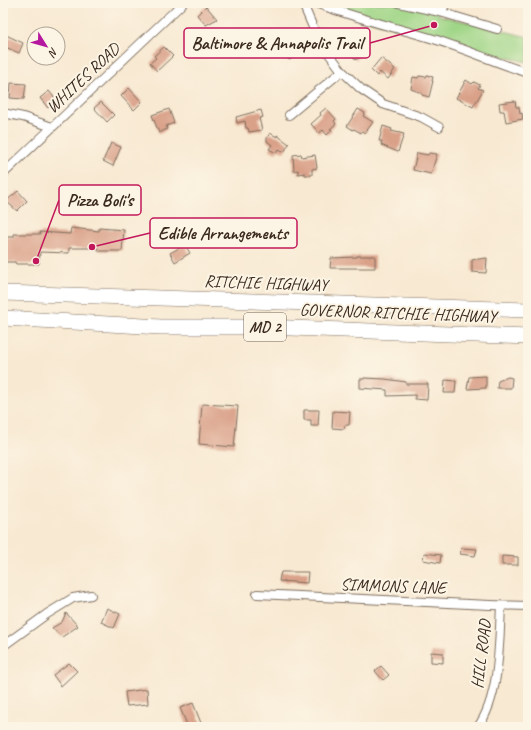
<svg xmlns="http://www.w3.org/2000/svg" width="531" height="730" viewBox="0 0 531 730" font-family="Caveat,sans-serif">
	<style>
		.green { fill: #9fd586; stroke: #6d8052 }
		.building { fill: #daa189 }
		.lines { fill: none; stroke-linecap: round; stroke-linejoin: round }
		.street-casing { stroke: #7d6d5d; stroke-width: 10 }
		.highway-casing { stroke: #7d6d5d; stroke-width: 16 }
		.street { stroke: #fff; stroke-width: 8 }
		.highway { stroke: #fff; stroke-width: 15 }
		.labels { text-anchor: middle; dominant-baseline: central; stroke-width: 4; stroke-linejoin: round; paint-order: stroke }
		.shield { fill: #fcf5e5; stroke: #75675a; stroke-width: 1 }
		.shield-label { font-size: 16px; font-weight: bold; fill: #3b2a1e }
		.street-label { font-size: 17px; fill: #3b2a1e; stroke: #fcf5e5 }
		.leader { fill: none; stroke: #c2185b; stroke-width: 1.5 }
		.callout-dot { fill: #c2185b; stroke: #fcf5e5; stroke-width: 1.5 }
		.callout { fill: #fcf5e5; stroke: #c2185b; stroke-width: 1.5 }
		.callout-label { font-size: 18px; text-anchor: middle; font-weight: bold; fill: #3b2a1e }
	</style>
	<rect width="100%" height="100%" fill="#fcf5e5"/>
	<filter id="ink" filterUnits="userSpaceOnUse"><feTurbulence type="fractalNoise" baseFrequency=".025" numOctaves="2"/><feDisplacementMap in="SourceGraphic" scale="8" xChannelSelector="R" yChannelSelector="G"/><feConvolveMatrix kernelMatrix="1 2 1 2 8 2 1 2 1" color-interpolation-filters="sRGB"/></filter>
	<filter id="wash" filterUnits="userSpaceOnUse"><feTurbulence type="fractalNoise" baseFrequency=".012" numOctaves="4" result="noise"/><feDisplacementMap in="SourceGraphic" scale="16" xChannelSelector="R" yChannelSelector="G"/><feGaussianBlur stdDeviation="0.9" result="paint"/><feColorMatrix in="noise" values="0 0 0 0 0 0 0 0 0 0 0 0 0 0 0 0 0 1.4 0 .05"/><feComposite in="paint" operator="in"/></filter>
	<g filter="url(#wash)">
		<rect width="100%" height="100%" fill="#f8e9d2"/>
		<!-- green -->
		<path class="green" d="M 308,3 L 435,3 L 441,5 L 438,15 L 528,37 L 528,62 L 490,54 Z"/>
		<g id="blocks">
			<!-- building -->
			<g class="building">
				<path d="M 206,6 L 217,19 L 206,25 L 197,15 Z"/>
				<path d="M 289,34 L 296,46 L 297,45 L 302,53 L 289,60 L 286,55 L 283,57 L 280,53 L 278,54 L 273,44 Z"/>
				<path d="M 6,35 L 23,43 L 19,53 L 3,46 L 3,42 Z"/>
				<path d="M 350,37 L 365,52 L 356,60 L 343,43 Z"/>
				<path d="M 164,47 L 173,56 L 157,71 L 150,63 L 156,58 L 154,56 Z"/>
				<path d="M 381,58 L 395,69 L 388,79 L 380,72 L 377,76 L 371,70 Z"/>
				<path d="M 427,75 L 433,77 L 432,81 L 433,81 L 429,97 L 422,95 L 422,93 L 411,89 L 413,77 L 418,78 L 419,76 L 426,77 Z"/>
				<path d="M 466,80 L 472,84 L 474,82 L 480,85 L 478,88 L 483,90 L 473,107 L 456,98 Z"/>
				<path d="M 11,83 L 26,84 L 24,99 L 10,98 Z"/>
				<path d="M 129,88 L 142,102 L 134,110 L 121,96 Z"/>
				<path d="M 49,91 L 57,101 L 48,108 L 40,98 Z"/>
				<path d="M 515,101 L 516,107 L 519,107 L 520,114 L 522,113 L 523,119 L 506,122 L 504,111 L 500,111 L 499,103 Z"/>
				<path d="M 101,102 L 114,115 L 107,122 L 94,108 Z"/>
				<path d="M 326,108 L 336,119 L 334,121 L 336,124 L 330,129 L 332,130 L 327,135 L 323,130 L 319,133 L 311,124 L 321,115 L 320,113 Z"/>
				<path d="M 169,109 L 174,123 L 166,126 L 167,129 L 159,133 L 152,115 Z"/>
				<path d="M 358,109 L 365,113 L 363,116 L 373,122 L 365,133 L 362,131 L 361,133 L 354,129 L 353,130 L 347,126 Z"/>
				<path d="M 261,110 L 263,117 L 259,118 L 262,130 L 249,132 L 248,128 L 246,128 L 245,121 L 237,123 L 236,117 Z"/>
				<path d="M 383,126 L 392,129 L 391,131 L 404,134 L 398,152 L 381,145 L 382,141 L 379,141 Z"/>
				<path d="M 270,133 L 277,137 L 277,135 L 289,144 L 284,152 L 278,150 L 276,153 L 269,149 L 272,145 L 267,141 L 267,138 Z"/>
				<path d="M 111,143 L 121,147 L 113,166 L 103,161 Z"/>
				<path d="M 417,153 L 428,155 L 429,153 L 437,154 L 431,174 L 413,170 Z"/>
				<path d="M 301,154 L 302,157 L 315,155 L 317,168 L 312,169 L 312,175 L 305,175 L 305,173 L 298,174 L 298,170 L 294,171 L 293,155 Z"/>
				<path d="M 18,191 L 27,201 L 17,211 L 6,201 Z"/>
				<path d="M 71,228 L 99,231 L 99,228 L 124,230 L 122,251 L 98,251 L 98,248 L 69,248 L 69,253 L 40,252 L 39,264 L 16,264 L 15,262 L 3,262 L 3,237 L 14,237 L 14,234 L 41,234 L 40,232 L 70,234 Z"/>
				<path d="M 185,245 L 190,253 L 175,262 L 170,253 Z"/>
				<path d="M 357,256 L 375,256 L 375,268 L 330,268 L 331,258 L 357,257 Z"/>
				<path d="M 487,258 L 486,273 L 472,272 L 472,260 Z"/>
				<path d="M 486,376 L 486,388 L 467,389 L 469,377 Z"/>
				<path d="M 508,377 L 512,378 L 511,388 L 497,388 L 498,381 Z"/>
				<path d="M 364,378 L 385,379 L 406,382 L 406,384 L 428,384 L 427,400 L 415,399 L 415,395 L 387,396 L 387,390 L 360,388 L 360,379 L 364,379 Z"/>
				<path d="M 445,380 L 456,381 L 455,393 L 444,393 Z"/>
				<path d="M 202,404 L 238,406 L 234,447 L 199,444 Z"/>
				<path d="M 304,410 L 319,410 L 318,426 L 311,426 L 311,420 L 304,420 Z"/>
				<path d="M 333,411 L 350,412 L 349,425 L 345,425 L 344,429 L 332,428 Z"/>
				<path d="M 461,548 L 477,549 L 475,556 L 460,554 Z"/>
				<path d="M 424,553 L 441,555 L 440,563 L 423,560 Z"/>
				<path d="M 502,556 L 518,557 L 518,565 L 502,565 Z"/>
				<path d="M 281,572 L 308,572 L 307,583 L 279,581 Z"/>
				<path d="M 107,608 L 120,614 L 114,628 L 101,622 Z"/>
				<path d="M 66,613 L 78,626 L 62,637 L 52,628 L 62,622 Z"/>
				<path d="M 431,652 L 443,653 L 443,663 L 431,662 Z"/>
				<path d="M 69,663 L 77,671 L 61,686 L 53,675 Z"/>
				<path d="M 381,666 L 389,675 L 383,680 L 375,671 Z"/>
				<path d="M 147,689 L 148,704 L 127,706 L 125,692 Z"/>
				<path d="M 193,703 L 201,723 L 191,727 L 188,727 L 180,708 Z"/>
			</g>
		</g>
	</g>
	<g filter="url(#ink)">
		<use href="#blocks" fill-opacity="0" stroke="#7d6d5d" stroke-width="1"/>
		<g class="lines">
			<defs>
				<g id="street">
					<path d="M 316,3 C 352,17 390,26 427,37 C 461,47 494,62 528,73"/>
					<path d="M 399,3 L 440,12 L 497,29"/>
					<path d="M 303,4 L 318,39 L 342,71 L 361,89 L 383,104 L 421,117 L 439,127"/>
					<path d="M 440,12 L 447,3"/>
					<path d="M 3,113 L 23,117 L 52,127"/>
					<path d="M 289,115 L 342,71"/>
					<path d="M 3,174 L 183,3"/>
					<path d="M 257,594 L 490,605 L 528,606"/>
					<path d="M 3,646 L 47,614 L 73,598 L 91,595"/>
					<path d="M 478,727 C 500,696 499,643 501,606"/>
				</g>
				<g id="highway">
					<path d="M 3,293 L 528,310"/>
					<path d="M 3,318 L 161,327 L 265,327 L 528,337"/>
				</g>
			</defs>
			<!-- street casing -->
			<use href="#street" class="street-casing"/>
			<!-- highway casing -->
			<use href="#highway" class="highway-casing"/>
			<!-- street -->
			<use href="#street" class="street"/>
			<!-- highway -->
			<use href="#highway" class="highway"/>
		</g>
	</g>
	<g class="labels">
		<!-- shield labels -->
		<rect class="shield" x="244" y="313" width="42" height="28" rx="3"/>
		<g class="shield-label">
			<text x="265" y="327">MD 2</text>
		</g>
		<!-- street labels -->
		<g class="street-label">
			<text transform="translate(83 78) rotate(-43)">WHITES ROAD</text>
			<text transform="translate(266 283) rotate(2)">RITCHIE HIGHWAY</text>
			<text transform="translate(398 313) rotate(2)">GOVERNOR RITCHIE HIGHWAY</text>
			<text transform="translate(393 586) rotate(2)">SIMMONS LANE</text>
			<text transform="translate(481 654) rotate(-83)">HILL ROAD</text>
		</g>
	</g>
	<!-- callouts -->
	<path class="leader" d="M434 25L370 43M36 261L59 200M92 247L150 233"/>
	<g class="callout-dot">
		<circle cx="434" cy="25" r="4"/>
		<circle cx="36" cy="261" r="4"/>
		<circle cx="92" cy="247" r="4"/>
	</g>
	<g class="callout">
		<rect x="184" y="28" width="186" height="30" rx="4"/>
		<rect x="59" y="185" width="82" height="30" rx="4"/>
		<rect x="150" y="218" width="147" height="30" rx="4"/>
	</g>
	<g class="callout-label">
		<text x="277" y="49">Baltimore &amp; Annapolis Trail</text>
		<text x="100" y="206">Pizza Boli's</text>
		<text x="223" y="239">Edible Arrangements</text>
	</g>
	<!-- margin -->
	<rect width="531" height="730" fill="none" stroke="#fcf5e5" stroke-width="16"/>
	<!-- north arrow -->
	<g transform="translate(46 46) rotate(127)"><circle r="19" fill="#fcf5e5" stroke="#afa495"/>
	<path d="M0-3L7 15L0 10L-7 15Z" fill="#b5179e"/>
	<text y="-6" font-size="11" font-weight="bold" text-anchor="middle" fill="#3b2a1e">N</text>
	</g>
</svg>
